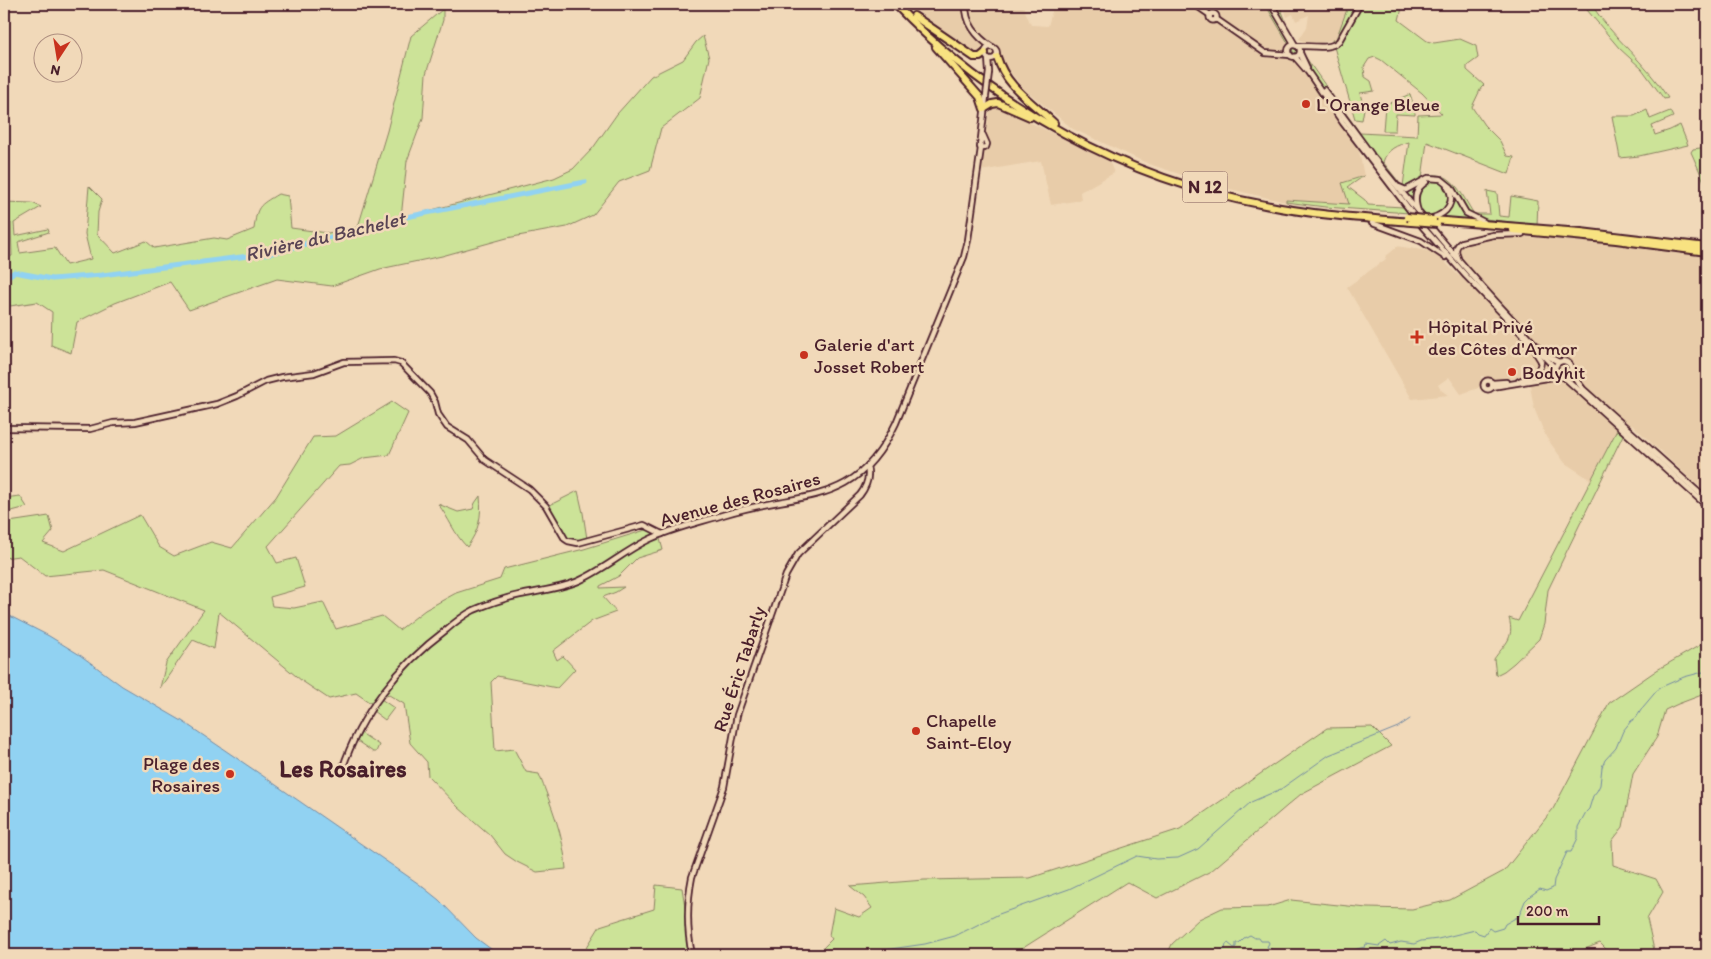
<svg xmlns="http://www.w3.org/2000/svg" width="1711" height="959" viewBox="0 0 1711 959" font-family="Itim,sans-serif">
	<style>
		.built { fill: #e8cca9 }
		.green { fill: #cce398; stroke: #8b8162; fill-rule: evenodd }
		.water { fill: #91d2f2; stroke: #758aa2 }
		.lines { fill: none; stroke-linecap: round; stroke-linejoin: round }
		.stream { stroke: #758aa2; stroke-width: 1 }
		.river { stroke: #91d2f2; stroke-width: 5 }
		.secondary-casing { stroke: #4a1f2b; stroke-width: 8 }
		.highway-casing { stroke: #4a1f2b; stroke-width: 10 }
		.secondary { stroke: #f1d9b9; stroke-width: 4.5 }
		.highway { stroke: #f8e281; stroke-width: 6 }
		.secondary-bridge-casing { stroke: #4a1f2b; stroke-width: 8; stroke-linecap: butt }
		.highway-bridge-casing { stroke: #4a1f2b; stroke-width: 10; stroke-linecap: butt }
		.secondary-bridge { stroke: #f1d9b9; stroke-width: 4.5 }
		.highway-bridge { stroke: #f8e281; stroke-width: 6 }
		.poi-dot { fill: #c8321e; stroke: #f1d9b9; stroke-width: 2 }
		.labels { text-anchor: middle; dominant-baseline: central; stroke-width: 5; stroke-linejoin: round; paint-order: stroke }
		.shield { fill: #f1d9b9; stroke: #7c5756; stroke-width: 1 }
		.shield-label { font-size: 18px; font-weight: bold; fill: #4a1f2b }
		.poi-label { font-size: 19px; fill: #4a1f2b; stroke: #f1d9b9; text-anchor: start }
		.street-label { font-size: 19px; fill: #4a1f2b; stroke: #f1d9b9 }
		.water-label { font-size: 20px; font-style: italic; fill: #584353; stroke: #f1d9b9 }
		.district-label { font-size: 24px; font-weight: bold; fill: #4a1f2b; stroke: #f1d9b9 }
	</style>
	<rect width="100%" height="100%" fill="#f1d9b9"/>
	<filter id="ink" filterUnits="userSpaceOnUse"><feTurbulence type="fractalNoise" baseFrequency=".02" numOctaves="2"/><feDisplacementMap in="SourceGraphic" scale="10" xChannelSelector="R" yChannelSelector="G"/><feConvolveMatrix kernelMatrix="1 2 1 2 8 2 1 2 1" color-interpolation-filters="sRGB"/></filter>
	<g filter="url(#ink)">
		<!-- built -->
		<g class="built">
			<path d="M 911,4 L 930,4 L 971,9 L 1023,6 L 1031,25 L 1048,26 L 1054,4 L 1265,4 L 1317,92 L 1346,130 L 1359,151 L 1364,176 L 1342,183 L 1350,204 L 1286,200 L 1286,202 L 1213,185 L 1149,164 L 1073,129 L 1023,88 L 1003,63 L 1000,54 L 973,53 L 924,17 Z"/>
			<path d="M 1283,4 L 1349,4 L 1336,39 L 1319,43 L 1304,42 L 1299,39 L 1307,27 L 1309,15 L 1296,21 L 1293,14 L 1287,17 Z"/>
			<path d="M 997,106 L 1109,161 L 1114,173 L 1080,192 L 1081,200 L 1051,205 L 1041,161 L 980,171 L 989,113 Z"/>
			<path d="M 1511,236 L 1622,244 L 1707,257 L 1707,494 L 1632,425 L 1617,430 L 1591,480 L 1565,463 L 1546,437 L 1534,408 L 1530,385 L 1526,376 L 1500,380 L 1481,376 L 1482,383 L 1478,388 L 1461,394 L 1449,377 L 1438,385 L 1441,390 L 1448,395 L 1412,399 L 1347,287 L 1386,259 L 1385,257 L 1396,248 L 1396,246 L 1429,251 L 1444,261 L 1459,276 L 1469,267 L 1458,251 L 1459,247 L 1464,243 L 1486,238 Z"/>
		</g>
		<!-- green -->
		<g class="green">
			<path d="M 1265,4 L 1279,4 L 1285,19 L 1284,21 C 1305,61 1334,96 1360,133 L 1417,136 L 1418,115 L 1442,114 L 1422,93 L 1381,60 L 1375,57 L 1369,59 L 1364,67 L 1365,77 L 1371,81 L 1374,91 L 1360,93 L 1364,109 L 1362,120 L 1355,119 L 1332,40 L 1336,39 L 1349,4 L 1403,4 L 1399,20 L 1427,41 L 1434,43 L 1460,39 L 1476,46 L 1478,58 L 1467,66 L 1467,70 L 1484,85 L 1481,88 L 1472,107 L 1484,125 L 1500,141 L 1507,156 L 1514,157 L 1509,174 L 1427,142 L 1422,178 C 1451,165 1461,194 1474,214 L 1490,214 L 1487,191 L 1497,193 L 1499,216 L 1509,217 L 1511,196 L 1538,201 L 1537,225 L 1485,219 L 1473,216 L 1472,220 L 1423,214 L 1325,207 L 1286,202 L 1286,200 L 1349,204 L 1342,183 L 1364,176 L 1348,187 L 1365,200 L 1368,205 L 1403,207 L 1317,92 ZM 1409,142 L 1403,186 L 1402,186 L 1383,162 C 1387,149 1397,145 1409,142 Z"/>
			<path d="M 1582,4 L 1591,4 C 1613,38 1646,63 1668,98 L 1664,99 L 1642,69 L 1619,48 Z"/>
			<path d="M 443,9 L 443,20 L 426,74 L 423,118 L 407,161 L 401,218 L 554,178 L 573,169 L 593,148 L 617,114 L 651,76 L 683,60 L 696,42 L 703,36 L 709,58 L 700,98 L 661,128 L 650,170 L 619,182 L 593,215 L 567,227 L 507,238 L 442,256 L 380,269 L 332,286 L 277,279 L 189,310 L 170,282 L 115,303 L 77,322 L 71,353 L 51,345 L 52,312 L 37,302 L 10,306 L 5,287 L 4,287 L 4,257 L 12,256 L 11,223 L 4,224 L 4,202 L 32,203 L 41,207 L 14,223 L 15,236 L 48,229 L 49,232 L 18,242 L 20,253 L 55,248 L 66,265 L 91,259 L 85,234 L 89,186 L 102,199 L 98,212 L 97,234 L 115,253 L 146,241 L 154,248 L 214,238 L 227,240 L 254,229 C 257,206 258,206 278,194 L 288,196 L 291,228 L 328,233 L 358,227 L 387,131 L 411,36 Z"/>
			<path d="M 1410,94 L 1415,110 L 1415,115 L 1396,114 L 1395,131 L 1383,131 L 1385,105 Z"/>
			<path d="M 1647,110 L 1650,119 L 1670,111 L 1673,117 L 1652,126 L 1655,135 L 1670,130 L 1680,125 L 1688,145 L 1639,156 L 1620,158 L 1612,116 L 1634,116 Z"/>
			<path d="M 1707,147 L 1707,188 L 1691,152 L 1693,149 Z"/>
			<path d="M 392,402 L 408,413 L 389,455 L 364,458 L 350,465 L 339,466 L 268,546 L 277,563 L 296,558 L 305,587 L 270,597 L 272,606 L 294,608 L 323,602 L 336,629 L 382,616 L 399,630 L 425,610 L 456,593 L 500,579 L 504,569 L 584,549 L 649,529 L 660,539 L 663,550 L 637,558 L 619,576 L 600,586 L 600,588 L 624,587 L 616,592 L 603,597 L 616,612 L 592,621 L 553,651 L 557,660 L 563,656 L 575,669 L 557,688 L 497,676 L 491,682 L 495,751 L 514,749 L 526,772 L 539,774 C 551,805 564,836 566,869 L 537,872 L 517,862 L 505,854 L 490,835 L 458,807 L 428,776 L 427,762 L 410,743 L 404,704 L 389,695 L 369,702 L 356,693 L 329,699 L 302,681 L 219,612 L 214,649 L 193,640 L 160,688 L 166,663 L 204,610 L 104,570 L 45,576 L 19,556 L 4,558 L 4,520 L 9,522 L 49,516 L 53,531 L 43,543 L 64,551 L 140,515 L 159,547 L 174,556 L 211,542 L 232,548 L 276,497 L 313,437 L 336,436 Z"/>
			<path d="M 1617,430 L 1623,435 L 1548,590 L 1544,624 L 1539,639 L 1514,663 L 1504,671 L 1496,675 L 1494,659 C 1504,644 1515,640 1509,618 L 1518,621 Z"/>
			<path d="M 578,491 L 583,513 L 587,539 C 580,541 573,542 567,537 L 548,506 Z"/>
			<path d="M 20,496 L 27,507 L 4,513 L 4,498 Z"/>
			<path d="M 480,496 C 482,517 479,530 467,547 C 454,534 449,518 438,504 L 458,512 L 473,509 L 475,503 Z"/>
			<path d="M 1707,641 L 1707,693 L 1678,704 L 1665,710 L 1657,737 L 1633,774 L 1623,827 L 1612,841 L 1613,865 L 1656,879 L 1663,892 L 1647,919 L 1654,950 L 1647,955 L 1612,955 L 1600,943 L 1570,955 L 1167,955 L 1172,944 L 1199,919 L 1222,908 L 1268,907 L 1291,900 L 1367,908 L 1412,909 L 1450,900 L 1504,871 L 1553,809 L 1609,703 L 1657,670 Z"/>
			<path d="M 381,699 L 394,708 L 385,720 L 373,711 Z"/>
			<path d="M 1372,727 L 1391,746 L 1301,794 L 1211,871 L 1157,898 L 1127,882 L 1012,955 L 816,955 L 832,939 L 829,935 L 834,908 L 859,917 L 872,908 L 864,897 L 850,886 L 924,880 L 1030,878 L 1180,829 L 1327,728 Z"/>
			<path d="M 361,733 L 379,745 L 376,752 L 373,752 L 357,741 Z"/>
			<path d="M 656,885 L 682,888 L 693,955 L 582,955 L 600,926 L 654,909 Z"/>
		</g>
		<!-- water -->
		<path class="water" d="M 4,613 L 49,636 L 80,655 L 122,686 L 182,721 L 263,776 L 419,884 L 439,900 L 476,938 L 499,955 L 4,955 Z"/>
		<g class="lines">
			<!-- stream -->
			<g class="stream">
				<path d="M 876,955 L 884,950 L 925,944 L 955,936 L 999,914 L 1069,889 L 1137,856 L 1156,859 L 1178,858 L 1198,849 L 1251,802 L 1281,789 L 1329,755 L 1398,727 L 1410,719"/>
				<path d="M 1216,955 L 1217,952 L 1225,949 L 1226,944 L 1228,943 L 1234,948 L 1236,947 L 1236,943 L 1239,943 L 1244,938 L 1250,935 L 1255,938 L 1259,938 L 1261,941 L 1268,941 L 1269,943 L 1267,947 L 1283,955"/>
				<path d="M 1284,955 L 1300,955"/>
				<path d="M 1333,955 C 1345,955 1354,949 1365,947 L 1366,944 L 1379,946 L 1386,941 L 1390,945 L 1401,942 L 1414,944 L 1421,941 L 1438,939 L 1475,930 L 1478,933 L 1484,935 L 1489,928 L 1493,931 L 1503,928 L 1505,924 L 1519,916 L 1525,901 L 1530,896 L 1540,889 L 1546,891 L 1553,888 L 1554,880 L 1567,852 L 1571,852 L 1578,838 L 1578,827 L 1586,812 L 1589,809 L 1593,796 L 1597,791 L 1600,785 L 1602,767 L 1605,760 L 1616,748 L 1623,731 L 1631,721 L 1636,718 L 1643,707 L 1659,688 L 1684,677 L 1707,671"/>
			</g>
			<!-- river -->
			<path class="river" d="M 4,272 L 10,275 L 14,272 L 52,279 L 102,275 L 272,253 L 401,218 L 585,182"/>
			<defs>
				<g id="secondary">
					<path d="M 966,4 C 965,22 976,37 992,47"/>
					<path d="M 1194,4 L 1210,15"/>
					<path d="M 1271,4 L 1295,45"/>
					<circle cx="1213" cy="17" r="3.5"/>
					<path d="M 1216,19 L 1265,53 L 1290,55"/>
					<circle cx="1294" cy="51" r="6"/>
					<path d="M 1297,46 C 1310,45 1329,51 1339,41 L 1360,4"/>
					<circle cx="991" cy="53" r="6"/>
					<path d="M 1300,53 L 1307,68"/>
					<path d="M 1295,57 L 1308,72 L 1343,123 L 1422,226 L 1466,276 L 1555,368"/>
					<path d="M 988,58 L 989,72"/>
					<path d="M 1324,90 L 1371,154"/>
					<path d="M 983,135 L 987,144 L 986,147 L 983,148 L 980,147 L 986,96"/>
					<path d="M 1368,154 L 1373,157 C 1418,212 1462,266 1511,318 C 1525,332 1540,354 1559,362"/>
					<path d="M 1399,187 L 1406,190 L 1428,178 L 1441,179 L 1451,187 L 1466,213 L 1484,222"/>
					<path d="M 1418,211 C 1414,200 1414,189 1426,182"/>
					<path d="M 1432,218 C 1447,214 1457,201 1447,186"/>
					<path d="M 1372,223 L 1421,241 L 1445,257"/>
					<path d="M 1458,258 C 1455,251 1455,246 1462,242 L 1493,235 L 1522,234"/>
					<circle cx="1563" cy="369" r="8"/>
					<path d="M 1571,373 L 1583,389 L 1707,500"/>
					<path d="M 1564,377 L 1707,506"/>
					<circle cx="1488" cy="385" r="4.5"/>
					<path d="M 1519,381 C 1530,377 1540,375 1541,361 L 1536,353"/>
					<path d="M 1492,383 L 1506,382"/>
					<path d="M 1492,387 L 1559,376"/>
					<path d="M 4,428 L 90,429 L 113,423 L 135,422 L 217,404 L 237,396 L 266,381 L 282,377 L 314,373 L 344,362 L 394,361 L 401,363 L 430,393 L 435,402 L 438,414 L 447,427 L 468,440 L 485,460 L 529,489 L 546,506 L 565,539 L 568,541 L 578,543 L 644,525 L 662,534"/>
					<path d="M 342,770 C 360,714 399,665 446,630 C 454,623 464,615 474,610 C 488,604 505,598 520,595 C 539,591 558,589 576,582 C 601,572 623,552 648,540 C 672,528 701,522 726,514 C 803,490 855,510 896,423 L 964,257 L 968,240 L 981,148"/>
					<path d="M 692,955 C 687,931 687,902 692,877 L 724,787 L 737,715 L 786,575 L 798,554 L 860,495 C 866,487 870,477 867,467"/>
				</g>
				<g id="highway">
					<path d="M 895,4 C 993,107 1125,179 1265,205 C 1313,215 1362,218 1411,222"/>
					<path d="M 914,16 L 974,57 L 980,57 L 985,53"/>
					<path d="M 936,47 L 980,97 L 984,109 L 992,104 L 998,103 L 1030,117"/>
					<path d="M 997,57 C 1006,87 1032,102 1054,123"/>
					<path d="M 1433,220 L 1581,232 L 1707,247"/>
					<path d="M 1513,230 L 1616,240 L 1707,252"/>
				</g>
			</defs>
			<!-- secondary casing -->
			<use href="#secondary" class="secondary-casing"/>
			<!-- highway casing -->
			<use href="#highway" class="highway-casing"/>
			<!-- secondary -->
			<use href="#secondary" class="secondary"/>
			<!-- highway -->
			<use href="#highway" class="highway"/>
			<defs>
				<path id="secondary-bridge" d="M 986,96 L 989,72"/>
				<g id="highway-bridge">
					<path d="M 1407,217 L 1433,220"/>
					<path d="M 1411,222 L 1437,224"/>
				</g>
			</defs>
			<!-- secondary-bridge casing -->
			<use href="#secondary-bridge" class="secondary-bridge-casing"/>
			<!-- highway-bridge casing -->
			<use href="#highway-bridge" class="highway-bridge-casing"/>
			<!-- secondary-bridge -->
			<use href="#secondary-bridge" class="secondary-bridge"/>
			<!-- highway-bridge -->
			<use href="#highway-bridge" class="highway-bridge"/>
		</g>
	</g>
	<!-- markers -->
	<g class="poi-dot">
		<circle cx="1306" cy="104" r="5"/>
		<path d="M1414.5 329.5h5v5h5v5h-5v5h-5v-5h-5v-5h5z"/>
		<circle cx="804" cy="355" r="5"/>
		<circle cx="1512" cy="372" r="5"/>
		<circle cx="916" cy="731" r="5"/>
		<circle cx="230" cy="774" r="5"/>
	</g>
	<g class="labels">
		<!-- shield labels -->
		<rect class="shield" x="1182.5" y="171.5" width="45" height="31" rx="4"/>
		<g class="shield-label">
			<text x="1205" y="187">N 12</text>
		</g>
		<!-- poi labels -->
		<g class="poi-label">
			<text x="1316" y="104">L'Orange Bleue</text>
			<text x="1428" y="326">Hôpital Privé<tspan x="1428" dy="22">des Côtes d'Armor</tspan></text>
			<text x="814" y="344">Galerie d'art<tspan x="814" dy="22">Josset Robert</tspan></text>
			<text x="1522" y="372">Bodyhit</text>
			<text x="926" y="720">Chapelle<tspan x="926" dy="22">Saint-Eloy</tspan></text>
			<text x="220" y="763" text-anchor="end">Plage des<tspan x="220" dy="22">Rosaires</tspan></text>
		</g>
		<!-- street labels -->
		<g class="street-label">
			<text transform="translate(740 499) rotate(-15)">Avenue des Rosaires</text>
			<text transform="translate(739 669) rotate(-72)">Rue Éric Tabarly</text>
		</g>
		<!-- water labels -->
		<g class="water-label">
			<text transform="translate(325 236) rotate(-13)">Rivière du Bachelet</text>
		</g>
		<!-- district labels -->
		<g class="district-label">
			<text x="343" y="768">Les Rosaires</text>
		</g>
	</g>
	<!-- margin -->
	<rect width="1711" height="959" fill="none" stroke="#f1d9b9" stroke-width="20"/>
	<rect x="10" y="10" width="1691" height="939" fill="none" stroke="#4a1f2b" stroke-width="2" filter="url(#ink)"/>
	<!-- north arrow -->
	<g transform="translate(58 58) rotate(192)"><circle r="24" fill="#f1d9b9" stroke="#ae8f80"/>
	<path d="M0-4L9 19L0 12L-9 19Z" fill="#c8321e"/>
	<text y="-8" font-size="14" font-weight="bold" text-anchor="middle" fill="#4a1f2b">N</text>
	</g>
	<!-- scale -->
	<path d="M1518 916v8h81v-8" fill="none" stroke="#4a1f2b" stroke-width="2.5"/>
	<text x="1526" y="916" font-size="15" fill="#4a1f2b" stroke="#f1d9b9" stroke-width="4" paint-order="stroke">200 m</text>
</svg>
